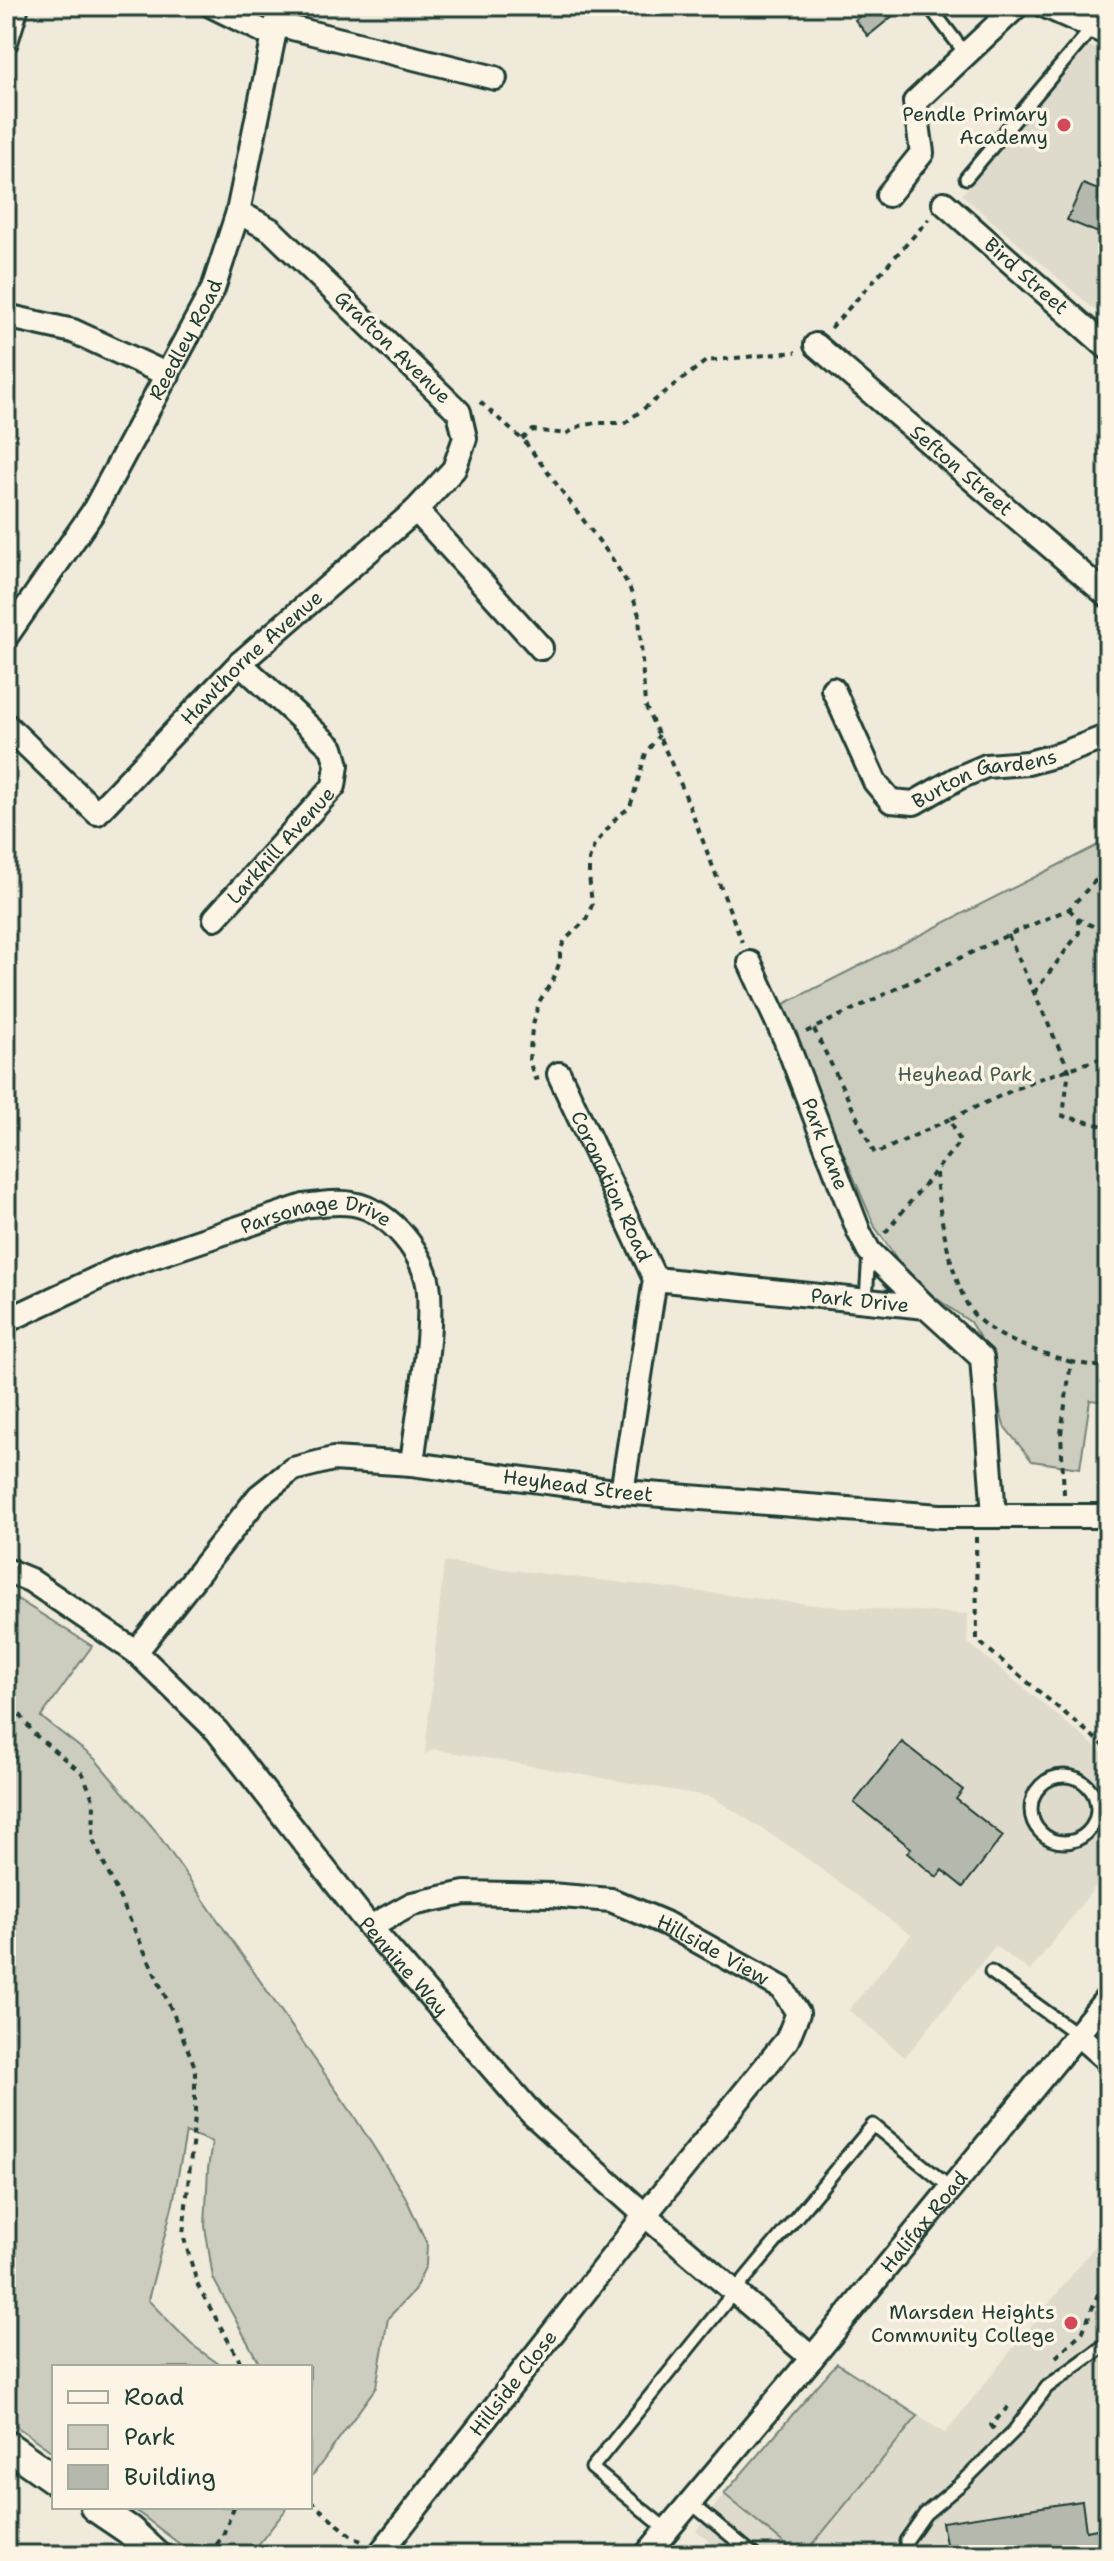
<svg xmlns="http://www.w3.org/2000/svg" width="1114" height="2561" viewBox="0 0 1114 2561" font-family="'Shantell Sans',sans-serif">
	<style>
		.built { fill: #dedbcc }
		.green { fill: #cccdbf; stroke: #76857a; stroke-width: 2 }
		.building { fill: #b5b9ad; stroke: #1f3d34; stroke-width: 2 }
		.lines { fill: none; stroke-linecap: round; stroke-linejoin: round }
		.service-casing { stroke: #1f3d34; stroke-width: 17 }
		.minor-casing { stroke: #1f3d34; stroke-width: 28 }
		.tertiary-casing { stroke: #1f3d34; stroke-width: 34 }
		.path { stroke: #1f3d34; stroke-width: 4; stroke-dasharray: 6 6; stroke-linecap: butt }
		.service { stroke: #fcf5e5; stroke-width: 11 }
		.minor { stroke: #fcf5e5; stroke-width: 22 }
		.tertiary { stroke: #fcf5e5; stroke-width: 28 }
		.poi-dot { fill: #d1495b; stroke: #fcf5e5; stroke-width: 3 }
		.labels { text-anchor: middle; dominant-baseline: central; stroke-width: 7; stroke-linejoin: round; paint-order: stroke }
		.poi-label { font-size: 20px; fill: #1f3d34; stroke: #fcf5e5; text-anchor: end }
		.street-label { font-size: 20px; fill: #1f3d34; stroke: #fcf5e5 }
		.park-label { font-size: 20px; fill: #425a50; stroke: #fcf5e5 }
	</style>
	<rect width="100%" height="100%" fill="#efeada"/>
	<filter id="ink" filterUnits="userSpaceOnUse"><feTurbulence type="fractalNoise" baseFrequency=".0125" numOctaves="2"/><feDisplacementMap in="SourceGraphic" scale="16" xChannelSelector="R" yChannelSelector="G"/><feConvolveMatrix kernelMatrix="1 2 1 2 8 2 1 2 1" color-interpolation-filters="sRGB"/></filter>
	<g filter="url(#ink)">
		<!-- built -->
		<g class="built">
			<path d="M 1084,44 L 1108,54 L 1108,321 L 962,195 Z"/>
			<path d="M 444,1562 L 823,1606 L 968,1614 L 967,1642 L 1108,1757 L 1108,1870 L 1030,1971 L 995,1946 L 905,2057 L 849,2010 L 911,1935 L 791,1847 L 712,1797 L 433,1749 L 425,1754 Z"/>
			<path d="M 1108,2230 L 1108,2555 L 804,2555 L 918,2416 L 945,2433 Z"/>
			<path d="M 724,2494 L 798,2555 L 727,2555 L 696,2531 Z"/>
		</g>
		<!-- green -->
		<g class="green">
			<path d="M 1108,840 L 1108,1402 L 1090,1400 L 1080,1468 L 1032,1461 L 1004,1426 L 983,1343 L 970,1322 L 926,1291 L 897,1259 L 875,1227 L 780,1006 Z"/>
			<path d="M 6,1594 L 17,1599 L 92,1646 L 41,1717 L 95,1759 L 155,1830 L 352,2113 L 405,2196 L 427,2244 L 426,2265 L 414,2291 L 388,2318 L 376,2387 L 310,2479 L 310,2367 L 261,2367 L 213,2278 L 205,2226 L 208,2169 L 212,2142 L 186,2132 L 173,2203 L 148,2300 L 191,2344 L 223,2367 L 54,2367 L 54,2453 L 6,2419 Z"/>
			<path d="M 837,2363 L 918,2416 L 804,2555 L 798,2555 L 724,2494 Z"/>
			<path d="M 131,2507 L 288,2507 L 250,2555 L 194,2555 Z"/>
		</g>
		<!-- building -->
		<g class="building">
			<path d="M 873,6 L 905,6 L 868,36 L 855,20 Z"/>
			<path d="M 1083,184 L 1108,194 L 1108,237 L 1067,220 Z"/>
			<path d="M 902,1742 L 963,1790 L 956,1799 L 1003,1836 L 963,1887 L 942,1870 L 937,1877 L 907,1853 L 911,1848 L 854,1803 Z"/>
			<path d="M 1082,2501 L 1086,2531 L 1108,2527 L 1108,2555 L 948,2555 L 942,2522 Z"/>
		</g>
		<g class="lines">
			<defs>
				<g id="service">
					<path d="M 929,6 L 965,53"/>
					<path d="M 966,178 L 1093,27"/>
					<path d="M 866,1300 L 869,1252"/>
					<circle cx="1064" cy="1809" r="33"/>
					<path d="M 991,1972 L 1078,2035"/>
					<path d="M 691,2503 L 754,2555"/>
					<path d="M 666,2529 L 592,2468 L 734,2292 L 873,2125 L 952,2189"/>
					<path d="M 907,2555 L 906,2541 L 925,2514 L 963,2482 L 1014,2431 L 1047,2387 L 1108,2343"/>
				</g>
				<g id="minor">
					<path d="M 212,6 L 273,36"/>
					<path d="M 1045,6 L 1108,34"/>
					<path d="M 276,24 L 495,78"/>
					<path d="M 6,42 L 17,6"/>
					<path d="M 888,195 L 922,153 L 915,102 L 1017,6"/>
					<path id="s1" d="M 944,203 L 1108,348"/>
					<path d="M 6,316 L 73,331 L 168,375"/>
					<path id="s2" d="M 816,345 L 1108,596"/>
					<path d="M 416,510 L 541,648"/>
					<path id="s3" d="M 6,637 L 93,512 L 213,289 L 238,212 L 280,6"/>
					<path id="s4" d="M 833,689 L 875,782 L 891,801 L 914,803 L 958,778 L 986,766 L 1028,763 L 1061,754 L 1108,736"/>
					<path id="s5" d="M 6,725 L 97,813 L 240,663 L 416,510 L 454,469 L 465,438 L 459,412 L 271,230 L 238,212"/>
					<path id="s6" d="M 215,918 L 334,786 L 337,765 L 332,748 L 240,663"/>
					<path id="s7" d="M 750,963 L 786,1041 L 859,1232 L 869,1251 L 926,1307"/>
					<path id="s8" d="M 559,1074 L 655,1279 L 622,1492"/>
					<path id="s9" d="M 655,1279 L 926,1307 L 982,1358 L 994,1515"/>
					<path id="s10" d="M 6,1321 L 119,1268 L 304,1206 C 320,1204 337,1201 353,1204 C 390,1210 427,1256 429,1292 C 432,1347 418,1410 412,1464"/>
					<path id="s11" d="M 6,1570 L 30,1580 L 136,1652 L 217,1731 L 370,1927 L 532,2114 L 645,2215 L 812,2358"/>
					<path id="s12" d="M 136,1652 L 259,1496 L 293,1469 L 333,1459 L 412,1464 L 622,1492 L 940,1516 L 1108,1516"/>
					<path id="s13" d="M 370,1927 L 412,1904 L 465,1893 L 550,1895 L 611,1900 L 665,1923 L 782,1988 L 798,2013 L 787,2040 L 645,2215 L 382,2551"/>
					<path d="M 1078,2035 L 1108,2061"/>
					<path id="s14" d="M 646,2555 L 812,2358 L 1108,1997"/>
				</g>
				<g id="tertiary">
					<path d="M 6,2445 L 54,2479"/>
					<path d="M 95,2507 L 129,2530 L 156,2555"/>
				</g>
			</defs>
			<!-- service casing -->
			<use href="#service" class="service-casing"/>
			<!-- minor casing -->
			<use href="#minor" class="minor-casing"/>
			<!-- tertiary casing -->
			<use href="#tertiary" class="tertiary-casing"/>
			<!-- path -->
			<g class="path">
				<path d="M 831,328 L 929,219"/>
				<path d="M 480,402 L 525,442 L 611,557 L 629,586 L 639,615 L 645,705 L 682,787 L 742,942"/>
				<path d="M 522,439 L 533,430 L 566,434 L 580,426 L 596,423 L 625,423 L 706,361 L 796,352"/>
				<path d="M 1069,909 L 1078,919 L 1108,933"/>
				<path d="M 1008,935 L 1069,1070 L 1063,1116 L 1108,1127"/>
				<path d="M 1034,993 L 1079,933 L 1078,919"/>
				<path d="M 814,1029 L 875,1154 L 950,1119"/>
				<path d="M 806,1032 L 1008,935 L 1069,909 L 1108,867"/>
				<path d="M 539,1078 L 535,1079 L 529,1060 L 532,1029 L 539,1002 L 554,978 L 560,961 L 560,950 L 565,940 L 586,920 L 592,905 L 589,875 L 589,860 L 594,846 L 616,818 L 630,807 L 646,753 L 659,735"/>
				<path d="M 936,1173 C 937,1206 953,1293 976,1317 C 1000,1341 1040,1352 1071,1362"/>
				<path d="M 885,1233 L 960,1141 L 950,1119 L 1033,1081 L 1108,1056"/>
				<path d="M 1064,1494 L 1061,1434 L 1071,1362 L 1108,1368"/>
				<path d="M 976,1537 L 977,1640 L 1108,1749"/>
				<path d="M 6,1695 L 34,1734 L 83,1774 L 94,1802 L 93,1840 L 173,2013 L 195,2067 L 195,2116 L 183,2235 L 198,2286 L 243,2367"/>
				<path d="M 1056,2357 L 1083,2331 L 1100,2289 L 1108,2281"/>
				<path d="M 994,2429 L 991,2425 L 1009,2406"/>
				<path d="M 310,2501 L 353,2537 L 361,2541"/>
				<path d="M 100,2555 L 105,2546"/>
				<path d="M 210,2555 L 223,2535 L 234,2507"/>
			</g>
			<!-- service -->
			<use href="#service" class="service"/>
			<!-- minor -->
			<use href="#minor" class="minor"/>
			<!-- tertiary -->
			<use href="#tertiary" class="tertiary"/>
		</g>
	</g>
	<!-- markers -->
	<g class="poi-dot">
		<circle cx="1064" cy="125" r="8"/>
		<circle cx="1071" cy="2323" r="8"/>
	</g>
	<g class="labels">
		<!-- poi labels -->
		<g class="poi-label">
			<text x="1048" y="114">Pendle Primary<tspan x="1048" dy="23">Academy</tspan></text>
			<text x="1055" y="2312">Marsden Heights<tspan x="1055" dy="23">Community College</tspan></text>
		</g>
		<!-- street labels -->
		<g class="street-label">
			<text stroke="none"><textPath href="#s1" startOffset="110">Bird Street</textPath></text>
			<text stroke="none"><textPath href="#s3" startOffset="348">Reedley Road</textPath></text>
			<text transform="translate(393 347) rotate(44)">Grafton Avenue</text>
			<text stroke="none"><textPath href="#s2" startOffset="192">Sefton Street</textPath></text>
			<text stroke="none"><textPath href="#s5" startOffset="346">Hawthorne Avenue</textPath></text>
			<text stroke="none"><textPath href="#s4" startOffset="226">Burton Gardens</textPath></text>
			<text stroke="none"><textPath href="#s6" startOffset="98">Larkhill Avenue</textPath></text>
			<text stroke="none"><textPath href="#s7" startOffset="196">Park Lane</textPath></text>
			<text stroke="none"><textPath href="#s8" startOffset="124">Coronation Road</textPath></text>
			<text stroke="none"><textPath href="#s10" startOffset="332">Parsonage Drive</textPath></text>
			<text stroke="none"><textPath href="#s9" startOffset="206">Park Drive</textPath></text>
			<text stroke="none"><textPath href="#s12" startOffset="530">Heyhead Street</textPath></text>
			<text stroke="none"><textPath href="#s13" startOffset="362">Hillside View</textPath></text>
			<text stroke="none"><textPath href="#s11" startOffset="568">Pennine Way</textPath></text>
			<text stroke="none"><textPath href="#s14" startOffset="434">Halifax Road</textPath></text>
			<text transform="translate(513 2383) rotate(-52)">Hillside Close</text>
		</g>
		<!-- park labels -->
		<g class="park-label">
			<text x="965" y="1074">Heyhead Park</text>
		</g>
	</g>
	<!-- margin -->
	<rect width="1114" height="2561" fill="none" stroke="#fcf5e5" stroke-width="32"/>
	<rect x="16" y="16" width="1082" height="2529" fill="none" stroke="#1f3d34" stroke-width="3" filter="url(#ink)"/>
	<!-- legend -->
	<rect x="52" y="2365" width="260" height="144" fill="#fcf5e5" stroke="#a4ab9e" stroke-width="2"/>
	<rect x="68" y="2391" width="40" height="12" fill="#fcf5e5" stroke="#a4ab9e" stroke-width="2"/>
	<text x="124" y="2405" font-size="24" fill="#1f3d34">Road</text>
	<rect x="68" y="2425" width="40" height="24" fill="#cccdbf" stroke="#a4ab9e" stroke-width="2"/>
	<text x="124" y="2445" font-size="24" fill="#1f3d34">Park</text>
	<rect x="68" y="2465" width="40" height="24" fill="#b5b9ad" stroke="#a4ab9e" stroke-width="2"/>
	<text x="124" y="2485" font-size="24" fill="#1f3d34">Building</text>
</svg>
